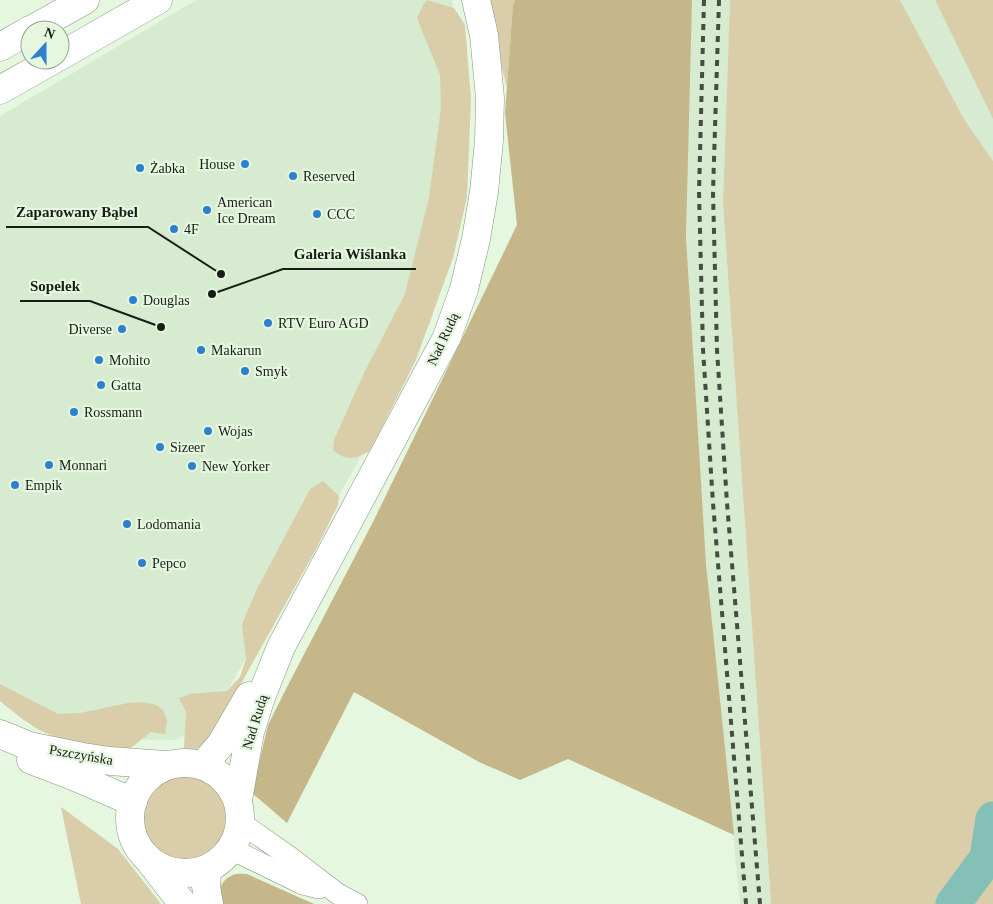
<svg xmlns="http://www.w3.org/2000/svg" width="993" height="904" viewBox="0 0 993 904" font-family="Georgia,serif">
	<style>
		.built { fill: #d6ebcf }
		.green { fill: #d9cea9 }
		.forest { fill: #c5b789 }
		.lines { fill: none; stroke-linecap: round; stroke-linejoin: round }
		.river { stroke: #85c0b6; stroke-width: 35 }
		.minor-casing { stroke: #879682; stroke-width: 22 }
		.secondary-casing { stroke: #879682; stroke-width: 29 }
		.primary-casing { stroke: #879682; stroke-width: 29 }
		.minor { stroke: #fff; stroke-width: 21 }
		.secondary { stroke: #fff; stroke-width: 28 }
		.primary { stroke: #fff; stroke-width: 28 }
		.rail { stroke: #454e42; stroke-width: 4; stroke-dasharray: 6 6; stroke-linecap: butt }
		.poi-dot { fill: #2d80cf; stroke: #e6f7e0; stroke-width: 2 }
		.labels { text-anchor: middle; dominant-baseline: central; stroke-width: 4.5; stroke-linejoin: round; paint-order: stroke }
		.poi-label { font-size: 14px; fill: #181e16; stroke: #e6f7e0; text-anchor: start }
		.street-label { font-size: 14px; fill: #181e16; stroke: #e6f7e0 }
		.leader { fill: none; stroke: #181e16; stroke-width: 2 }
		.callout-dot { fill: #181e16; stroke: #e6f7e0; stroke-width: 2 }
		.callout-label { font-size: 15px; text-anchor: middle; font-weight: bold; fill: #181e16; stroke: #e6f7e0; stroke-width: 4.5; stroke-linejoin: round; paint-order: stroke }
	</style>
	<rect width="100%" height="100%" fill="#e6f7e0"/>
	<!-- built -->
	<g class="built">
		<path d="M 196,0 L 452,0 L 463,59 L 449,255 L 431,321 L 371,439 L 208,725 L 175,740 L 118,739 L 0,697 L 0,116 Z"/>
		<path d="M 692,0 L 730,0 L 723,203 L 771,904 L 740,904 L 706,564 L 687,277 L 686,129 Z"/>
		<path d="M 900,0 L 935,0 L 993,119 L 993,161 L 964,119 Z"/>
	</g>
	<!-- green -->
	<g class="green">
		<path d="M 427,0 L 454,8 L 465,25 L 471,99 L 467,197 L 453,258 L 415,362 L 370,451 C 355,459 347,462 333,450 L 334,440 L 364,373 L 405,294 L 429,198 L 441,108 L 440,75 L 417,18 L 423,5 Z"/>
		<path d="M 485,0 L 515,0 L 513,5 L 507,88 Z"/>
		<path d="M 730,0 L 900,0 L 964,119 L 993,161 L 993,904 L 771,904 L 723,203 Z"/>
		<path d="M 935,0 L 993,0 L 993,119 Z"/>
		<path d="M 323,481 L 339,496 L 338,505 L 315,551 L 209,741 L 191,752 L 184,748 L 186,712 L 179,698 L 190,694 L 227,691 L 240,677 L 246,659 L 242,624 L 256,591 L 310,489 Z"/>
		<path d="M 0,684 L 58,714 L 80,713 L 128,703 L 144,702 L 156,705 L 163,710 L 167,721 L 165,734 L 151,732 L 127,751 C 102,746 76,744 53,736 C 33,729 16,714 0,701 Z"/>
		<circle cx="185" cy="818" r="42"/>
		<path d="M 61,807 L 118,849 L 161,904 L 81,904 Z"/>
	</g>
	<!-- forest -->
	<g class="forest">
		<path d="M 515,0 L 692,0 L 686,237 L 706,564 L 734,835 L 568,759 L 520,780 L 479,762 L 354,692 L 287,823 L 252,793 L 268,725 L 286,689 L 374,520 L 517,225 L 505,113 L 513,5 Z"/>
		<path d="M 247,874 L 314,904 L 221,904 C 217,893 220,881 231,876 C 235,873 242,874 247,874 Z"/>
	</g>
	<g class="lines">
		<!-- river -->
		<path class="river" d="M 953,904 L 987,858 L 993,819"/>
		<defs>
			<g id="minor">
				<path d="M 241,823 L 287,855 L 338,894 L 357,904"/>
				<path d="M 231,849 L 303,884 L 319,888"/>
			</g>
			<g id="secondary">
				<path d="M 149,860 L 183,904"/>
				<path d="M 207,869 L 206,886 L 209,904"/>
			</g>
			<g id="primary">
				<path d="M 31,30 L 85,0"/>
				<path d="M 0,47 L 30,30"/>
				<path d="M 60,56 L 158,0"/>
				<path d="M 0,90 L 53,60"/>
				<path d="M 0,734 L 29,746 L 83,757 L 110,761 L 165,765"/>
				<path d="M 31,760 L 73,776 L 133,802"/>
				<circle cx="185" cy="818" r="55"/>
				<path d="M 203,765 L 221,744 L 249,696"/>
				<path d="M 238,800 L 250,732 L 261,697 L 281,647 L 447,337 L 464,289 L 476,239 L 484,192 L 489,141 L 490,98 L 484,35 L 476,0"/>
			</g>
		</defs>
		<!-- minor casing -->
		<use href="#minor" class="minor-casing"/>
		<!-- secondary casing -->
		<use href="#secondary" class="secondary-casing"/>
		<!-- primary casing -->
		<use href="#primary" class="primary-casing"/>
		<!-- minor -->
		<use href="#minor" class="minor"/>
		<!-- secondary -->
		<use href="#secondary" class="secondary"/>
		<!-- primary -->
		<use href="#primary" class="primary"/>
		<!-- rail -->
		<g class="rail">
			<path d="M 704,0 L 699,192 L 703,349 L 713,503 L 746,904"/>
			<path d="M 719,0 L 713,192 L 717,350 L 727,503 L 760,904"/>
		</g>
	</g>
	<!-- markers -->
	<g class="poi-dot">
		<circle cx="245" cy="164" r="5"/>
		<circle cx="140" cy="168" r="5"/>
		<circle cx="293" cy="176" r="5"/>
		<circle cx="207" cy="210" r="5"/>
		<circle cx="317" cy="214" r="5"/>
		<circle cx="174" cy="229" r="5"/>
		<circle cx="133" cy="300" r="5"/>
		<circle cx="268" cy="323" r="5"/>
		<circle cx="122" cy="329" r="5"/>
		<circle cx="201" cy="350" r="5"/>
		<circle cx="99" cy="360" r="5"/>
		<circle cx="245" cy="371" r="5"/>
		<circle cx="101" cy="385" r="5"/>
		<circle cx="74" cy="412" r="5"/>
		<circle cx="208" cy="431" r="5"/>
		<circle cx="160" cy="447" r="5"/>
		<circle cx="49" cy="465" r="5"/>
		<circle cx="192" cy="466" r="5"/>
		<circle cx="15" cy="485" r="5"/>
		<circle cx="127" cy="524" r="5"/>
		<circle cx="142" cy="563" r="5"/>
	</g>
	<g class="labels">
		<!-- poi labels -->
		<g class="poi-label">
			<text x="235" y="164" text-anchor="end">House</text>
			<text x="150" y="168">Żabka</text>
			<text x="303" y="176">Reserved</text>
			<text x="217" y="202">American<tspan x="217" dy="16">Ice Dream</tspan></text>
			<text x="327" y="214">CCC</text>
			<text x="184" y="229">4F</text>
			<text x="143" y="300">Douglas</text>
			<text x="278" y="323">RTV Euro AGD</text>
			<text x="112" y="329" text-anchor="end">Diverse</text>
			<text x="211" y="350">Makarun</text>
			<text x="109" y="360">Mohito</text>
			<text x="255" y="371">Smyk</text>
			<text x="111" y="385">Gatta</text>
			<text x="84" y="412">Rossmann</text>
			<text x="218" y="431">Wojas</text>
			<text x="170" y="447">Sizeer</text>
			<text x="59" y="465">Monnari</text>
			<text x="202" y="466">New Yorker</text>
			<text x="25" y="485">Empik</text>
			<text x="137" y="524">Lodomania</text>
			<text x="152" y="563">Pepco</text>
		</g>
		<!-- street labels -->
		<g class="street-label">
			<text transform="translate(443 339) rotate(-65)">Nad Rudą</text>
			<text transform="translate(255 722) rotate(-73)">Nad Rudą</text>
			<text transform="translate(81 755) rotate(10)">Pszczyńska</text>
		</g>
	</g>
	<!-- callouts -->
	<path class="leader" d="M221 274L148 227H6M212 294L283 269H416M161 327L90 301H20"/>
	<g class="callout-dot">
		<circle cx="221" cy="274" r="5"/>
		<circle cx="212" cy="294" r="5"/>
		<circle cx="161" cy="327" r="5"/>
	</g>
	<g class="callout-label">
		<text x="77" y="217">Zaparowany Bąbel</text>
		<text x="350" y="259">Galeria Wiślanka</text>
		<text x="55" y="291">Sopelek</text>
	</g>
	<!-- north arrow -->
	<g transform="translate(45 45) rotate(21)"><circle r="24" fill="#e6f7e0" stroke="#94a08f"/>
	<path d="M0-4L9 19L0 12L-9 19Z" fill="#2d80cf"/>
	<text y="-8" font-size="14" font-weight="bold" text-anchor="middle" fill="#181e16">N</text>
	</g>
</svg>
